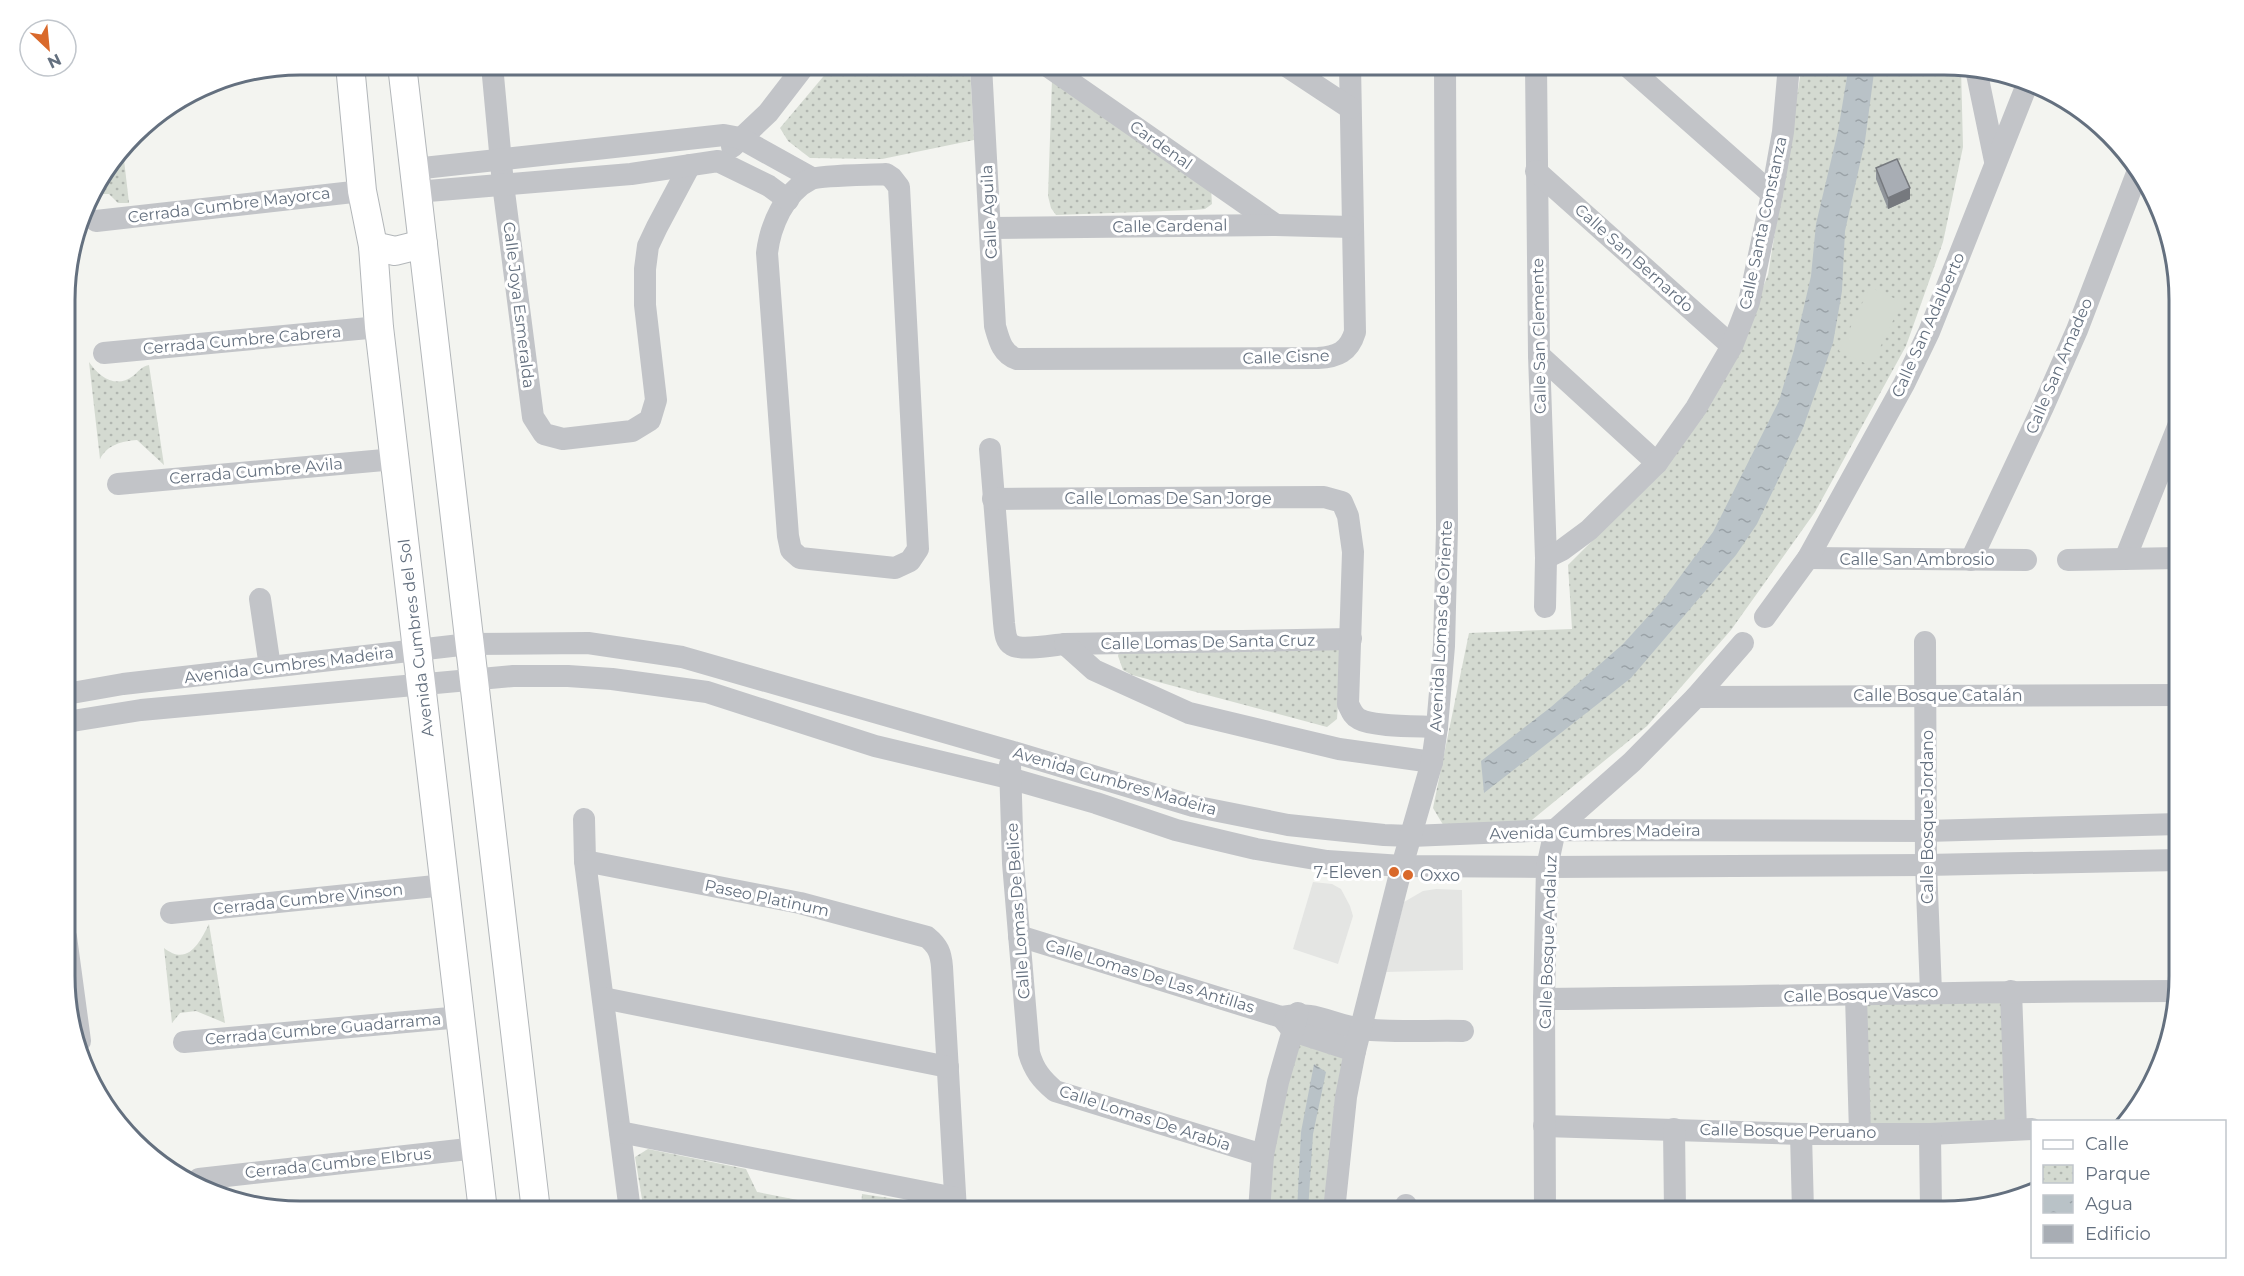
<svg xmlns="http://www.w3.org/2000/svg" width="2244" height="1276" viewBox="0 0 2244 1276" font-family="Montserrat,sans-serif">
	<style>
		.built { fill: #e4e5e3 }
		.park { fill: url(#park-dots) }
		.pitch { fill: #d4dad1 }
		.water { fill: url(#water-ripples) }
		.lines { fill: none; stroke-linecap: round; stroke-linejoin: round }
		.major-casing { stroke: #b2b6b9; stroke-width: 30 }
		.minor { stroke: #c2c4c8; stroke-width: 22 }
		.major { stroke: #fff; stroke-width: 28 }
		.wall { fill: #90959b }
		.shaded-wall { fill: #76797e }
		.building { fill: #a8adb4; stroke: #76797e; stroke-width: 1.5 }
		.poi-dot { fill: #d9692b; stroke: #fff; stroke-width: 2 }
		.labels { text-anchor: middle; dominant-baseline: central; stroke-width: 6; stroke-linejoin: round; paint-order: stroke }
		.street-label { font-size: 16px; fill: #64707f; stroke: #fff }
		.poi-label { font-size: 16px; fill: #64707f; stroke: #fff; text-anchor: end }
		.rim { fill: none; stroke: #64707f; stroke-width: 3 }
	</style>
	<defs>
		<pattern id="park-dots" width="8" height="8" patternUnits="userSpaceOnUse" patternTransform="scale(1.5)"><rect width="8" height="8" fill="#d4dad1"/><path d="M2 2h.1M6 6h.1" fill="none" stroke="#b0b5af" stroke-width="1.8" stroke-linecap="round"/></pattern>
		<pattern id="water-ripples" width="26" height="14" patternUnits="userSpaceOnUse" patternTransform="scale(1.5)"><rect width="26" height="14" fill="#b9c2c7"/><path d="M2 4q2-2 4 0t4 0M15 11q2-2 4 0t4 0" fill="none" stroke="#9aa2a7"/></pattern>
	</defs>
	<rect width="100%" height="100%" fill="#f3f4f0"/>
	<!-- built -->
	<g class="built">
		<path d="M 1313,882 L 1332,884 L 1341,889 L 1350,906 L 1353,916 L 1338,964 L 1293,949 Z"/>
		<path d="M 1436,889 L 1462,890 L 1463,970 L 1386,972 L 1404,902 L 1423,891 Z"/>
	</g>
	<!-- park -->
	<g class="park">
		<path d="M 833,65 L 970,65 L 974,140 L 882,159 L 810,158 L 788,141 L 780,128 Z"/>
		<path d="M 1800,65 L 1944,65 L 1961,67 L 1963,147 L 1943,242 L 1906,346 L 1815,512 L 1731,630 L 1647,726 L 1527,824 L 1445,828 L 1433,808 L 1469,633 L 1572,629 L 1568,565 L 1665,468 L 1728,369 L 1768,275 L 1800,77 Z"/>
		<path d="M 1052,80 L 1211,188 L 1212,204 L 1205,209 L 1194,210 L 1056,215 L 1051,208 L 1048,196 Z"/>
		<path d="M 123,151 L 129,203 L 118,203 L 109,194 L 95,194 L 89,197 Z"/>
		<path d="M 89,362 C 99,377 116,389 133,376 C 139,371 141,367 149,365 L 164,465 L 137,440 C 122,441 107,445 100,459 Z"/>
		<path d="M 1121,643 L 1342,646 L 1337,719 L 1327,727 L 1132,675 L 1123,670 L 1118,656 Z"/>
		<path d="M 209,924 L 225,1023 L 196,1011 L 180,1013 L 172,1023 L 164,948 C 188,967 200,942 209,924 Z"/>
		<path d="M 2011,991 L 2016,1129 L 1860,1133 L 1856,996 Z"/>
		<path d="M 1293,1031 L 1355,1051 L 1334,1211 L 1259,1211 Z"/>
		<path d="M 648,1149 L 746,1169 L 757,1192 L 854,1211 L 644,1211 L 635,1157 Z"/>
		<path d="M 862,1194 L 944,1206 L 945,1211 L 861,1211 Z"/>
	</g>
	<!-- pitch -->
	<path class="pitch" d="M 1870,287 L 1902,302 L 1871,366 L 1839,351 Z"/>
	<!-- water -->
	<g class="water">
		<path d="M 1849,65 L 1875,65 L 1865,141 L 1845,231 L 1842,291 L 1833,343 L 1803,428 L 1757,524 L 1736,555 L 1631,678 L 1484,793 L 1481,761 L 1551,707 L 1623,644 L 1662,601 L 1713,532 L 1779,401 L 1794,350 L 1811,276 L 1816,224 L 1838,131 Z"/>
		<path d="M 1314,1064 L 1326,1072 L 1313,1134 L 1308,1211 L 1297,1211 L 1301,1132 Z"/>
	</g>
	<g class="lines">
		<defs>
			<g id="major">
				<path d="M 350,65 L 362,191 L 373,246 L 379,327 L 483,1211"/>
				<path d="M 402,65 L 536,1211"/>
				<path d="M 373,246 L 395,251 L 423,244"/>
			</g>
		</defs>
		<!-- major casing -->
		<use href="#major" class="major-casing"/>
		<!-- minor -->
		<g class="minor">
			<path d="M 492,65 L 503,184 L 533,417 L 544,434 L 563,439 L 632,431 L 650,420 L 656,400 L 645,305 L 645,269 L 648,246 L 657,227 L 690,165"/>
			<path d="M 981,65 L 995,326 C 999,340 1002,354 1017,359 L 1318,358 C 1337,357 1349,352 1355,332 L 1350,65"/>
			<path d="M 1046,65 L 1276,225"/>
			<path d="M 1285,65 L 1350,108"/>
			<path d="M 1536,65 L 1539,355 L 1546,558 L 1545,607"/>
			<path d="M 1626,65 L 1772,194"/>
			<path d="M 1976,69 L 1995,161"/>
			<path d="M 732,147 L 768,113 L 805,65"/>
			<path d="M 414,169 L 724,135 L 740,138 L 812,178"/>
			<path d="M 1536,171 L 1732,346"/>
			<path d="M 886,174 L 892,178 L 899,187 L 918,549 L 910,561 L 895,568 L 800,558 L 791,550 L 788,536 L 767,253 C 770,227 784,192 811,179 C 821,175 872,175 886,174 Z"/>
			<path d="M 416,192 L 631,174 L 718,161 L 769,186 L 788,200"/>
			<path d="M 96,221 L 362,191"/>
			<path d="M 990,228 L 1276,225 L 1351,227"/>
			<path d="M 104,353 L 379,327"/>
			<path d="M 1539,355 L 1657,463"/>
			<path d="M 990,449 L 1004,623 C 1005,631 1005,641 1012,645 C 1021,651 1054,645 1065,644 L 1351,639"/>
			<path d="M 118,484 L 395,459"/>
			<path d="M 993,499 L 1324,497 L 1342,502 L 1348,516 L 1353,552 L 1348,704 C 1351,710 1353,716 1359,719 C 1373,727 1419,726 1437,727"/>
			<path d="M 1546,558 L 1562,550 L 1589,530 L 1657,463 L 1696,408 L 1732,346 L 1749,302 L 1772,194 L 1783,132 L 1789,65"/>
			<path d="M 1808,558 L 2026,560"/>
			<path d="M 2125,559 L 2179,424"/>
			<path d="M 1971,560 L 2043,407 L 2077,330 L 2139,168"/>
			<path d="M 2068,560 L 2179,558"/>
			<path d="M 260,599 L 270,667"/>
			<path d="M 1765,617 L 1808,558 L 1904,384 L 1929,332 L 2028,82"/>
			<path d="M 1925,642 L 1926,865 L 1931,992"/>
			<path d="M 1065,644 L 1094,670 L 1189,713 L 1339,749 L 1432,762"/>
			<path d="M 66,694 L 123,684 L 469,644 L 588,643 L 682,657 L 1010,751 L 1193,806 L 1288,825 L 1384,835 L 1411,836 L 1555,830 L 1926,831 L 2179,824"/>
			<path d="M 1696,697 L 2179,695"/>
			<path d="M 66,722 L 141,710 L 513,676 L 568,676 L 612,679 L 707,692 L 875,746 L 1009,778 L 1096,803 L 1176,830 L 1256,849 L 1327,861 L 1402,866 L 1547,867 L 1926,865 L 2179,860"/>
			<path d="M 1010,765 L 1013,863 L 1029,1053 C 1034,1070 1041,1079 1055,1091 L 1263,1155"/>
			<path d="M 584,819 L 585,861 L 630,1211"/>
			<path d="M 585,861 L 800,903 L 927,937 C 938,946 941,953 942,967 L 956,1211"/>
			<path d="M 171,913 L 445,885"/>
			<path d="M 1019,936 L 1281,1017 C 1317,1010 1330,1025 1362,1029 C 1394,1033 1431,1030 1463,1031"/>
			<path d="M 66,937 L 80,1041"/>
			<path d="M 2011,991 L 2016,1129"/>
			<path d="M 1856,996 L 1860,1133"/>
			<path d="M 603,998 L 948,1067"/>
			<path d="M 1544,999 C 1756,997 1967,991 2179,991"/>
			<path d="M 1284,1020 L 1293,1031 L 1355,1051"/>
			<path d="M 184,1042 L 461,1017"/>
			<path d="M 1544,1126 L 1801,1134 L 1930,1134 L 2032,1129"/>
			<path d="M 1674,1129 L 1675,1211"/>
			<path d="M 620,1132 L 955,1198"/>
			<path d="M 1801,1134 L 1803,1211"/>
			<path d="M 1930,1134 L 1931,1211"/>
			<path d="M 199,1179 L 477,1148"/>
			<path d="M 1406,1205 L 1406,1211"/>
			<path d="M 1259,1211 L 1263,1155 L 1278,1082 L 1298,1013"/>
			<path d="M 1334,1211 L 1346,1097 L 1355,1051 L 1402,866 L 1432,762 L 1437,727 L 1444,646 L 1447,528 L 1445,65"/>
			<path d="M 1545,1211 L 1544,999 L 1547,867 L 1555,830 L 1632,762 L 1696,697 L 1743,643"/>
		</g>
		<!-- major -->
		<use href="#major" class="major"/>
	</g>
	<!-- wall -->
	<path class="wall" d="M 1876,168 L 1910,199 L 1888,209 L 1876,179 Z"/>
	<!-- shaded-wall -->
	<path class="shaded-wall" d="M 1910,188 L 1910,199 L 1888,209 L 1888,198 Z"/>
	<!-- building -->
	<path class="building" d="M 1897,159 L 1910,188 L 1888,198 L 1876,168 Z"/>
	<!-- markers -->
	<g class="poi-dot">
		<circle cx="1394" cy="872" r="6"/>
		<circle cx="1408" cy="875" r="6"/>
	</g>
	<g class="labels">
		<!-- street labels -->
		<g class="street-label">
			<text transform="translate(1161 145) rotate(35)">Cardenal</text>
			<text transform="translate(229 205) rotate(-7)">Cerrada Cumbre Mayorca</text>
			<text transform="translate(989 212) rotate(-93)">Calle Aguila</text>
			<text transform="translate(1763 223) rotate(-78)">Calle Santa Constanza</text>
			<text transform="translate(1170 226) rotate(-1)">Calle Cardenal</text>
			<text transform="translate(1634 258) rotate(42)">Calle San Bernardo</text>
			<text transform="translate(519 305) rotate(83)">Calle Joya Esmeralda</text>
			<text transform="translate(1928 325) rotate(-66)">Calle San Adalberto</text>
			<text transform="translate(1539 336) rotate(-91)">Calle San Clemente</text>
			<text transform="translate(242 340) rotate(-5)">Cerrada Cumbre Cabrera</text>
			<text transform="translate(1286 357) rotate(-2)">Calle Cisne</text>
			<text transform="translate(2059 366) rotate(-67)">Calle San Amadeo</text>
			<text transform="translate(256 471) rotate(-5)">Cerrada Cumbre Avila</text>
			<text x="1168" y="498">Calle Lomas De San Jorge</text>
			<text x="1917" y="559">Calle San Ambrosio</text>
			<text transform="translate(1441 626) rotate(-87)">Avenida Lomas de Oriente</text>
			<text transform="translate(416 638) rotate(-97)">Avenida Cumbres del Sol</text>
			<text transform="translate(1208 642) rotate(-1)">Calle Lomas De Santa Cruz</text>
			<text transform="translate(289 665) rotate(-7)">Avenida Cumbres Madeira</text>
			<text x="1938" y="695">Calle Bosque Catalán</text>
			<text transform="translate(1115 781) rotate(16)">Avenida Cumbres Madeira</text>
			<text transform="translate(1927 817) rotate(-90)">Calle Bosque Jordano</text>
			<text transform="translate(1595 832) rotate(-1)">Avenida Cumbres Madeira</text>
			<text transform="translate(767 898) rotate(12)">Paseo Platinum</text>
			<text transform="translate(308 899) rotate(-6)">Cerrada Cumbre Vinson</text>
			<text transform="translate(1018 911) rotate(-94)">Calle Lomas De Belice</text>
			<text transform="translate(1548 942) rotate(-88)">Calle Bosque Andaluz</text>
			<text transform="translate(1150 976) rotate(17)">Calle Lomas De Las Antillas</text>
			<text transform="translate(1861 994) rotate(-2)">Calle Bosque Vasco</text>
			<text transform="translate(323 1029) rotate(-5)">Cerrada Cumbre Guadarrama</text>
			<text transform="translate(1145 1118) rotate(18)">Calle Lomas De Arabia</text>
			<text transform="translate(1788 1131) rotate(1)">Calle Bosque Peruano</text>
			<text transform="translate(338 1163) rotate(-6)">Cerrada Cumbre Elbrus</text>
		</g>
		<!-- poi labels -->
		<g class="poi-label">
			<text x="1382" y="872">7-Eleven</text>
			<text x="1420" y="875" text-anchor="start">Oxxo</text>
		</g>
	</g>
	<!-- crop -->
	<path d="M0 0H2244V1276H0ZM300 75H1944A225 225 0 0 1 2169 300V976A225 225 0 0 1 1944 1201H300A225 225 0 0 1 75 976V300A225 225 0 0 1 300 75Z" fill="#fff" fill-rule="evenodd"/>
	<path class="rim" d="M300 75H1944A225 225 0 0 1 2169 300V976A225 225 0 0 1 1944 1201H300A225 225 0 0 1 75 976V300A225 225 0 0 1 300 75Z"/>
	<!-- legend -->
	<rect x="2031" y="1120" width="195" height="138" fill="#ffffff" stroke="#c1c6cc" stroke-width="1.5"/>
	<rect x="2043" y="1140" width="30" height="9" fill="#ffffff" stroke="#c1c6cc" stroke-width="1.5"/>
	<text x="2085" y="1150" font-size="18" fill="#64707f">Calle</text>
	<rect x="2043" y="1165" width="30" height="18" fill="url(#park-dots)" stroke="#c1c6cc" stroke-width="1.5"/>
	<text x="2085" y="1180" font-size="18" fill="#64707f">Parque</text>
	<rect x="2043" y="1195" width="30" height="18" fill="url(#water-ripples)" stroke="#c1c6cc" stroke-width="1.5"/>
	<text x="2085" y="1210" font-size="18" fill="#64707f">Agua</text>
	<rect x="2043" y="1225" width="30" height="18" fill="#a8adb4" stroke="#c1c6cc" stroke-width="1.5"/>
	<text x="2085" y="1240" font-size="18" fill="#64707f">Edificio</text>
	<!-- north arrow -->
	<g transform="translate(48 48) rotate(154)"><circle r="28" fill="#ffffff" stroke="#c1c6cc" stroke-width="1.5"/>
	<path d="M0-4.5L10 22L0 15L-10 22Z" fill="#d9692b"/>
	<text y="-9" font-size="16" font-weight="bold" text-anchor="middle" fill="#64707f">N</text>
	</g>
</svg>
